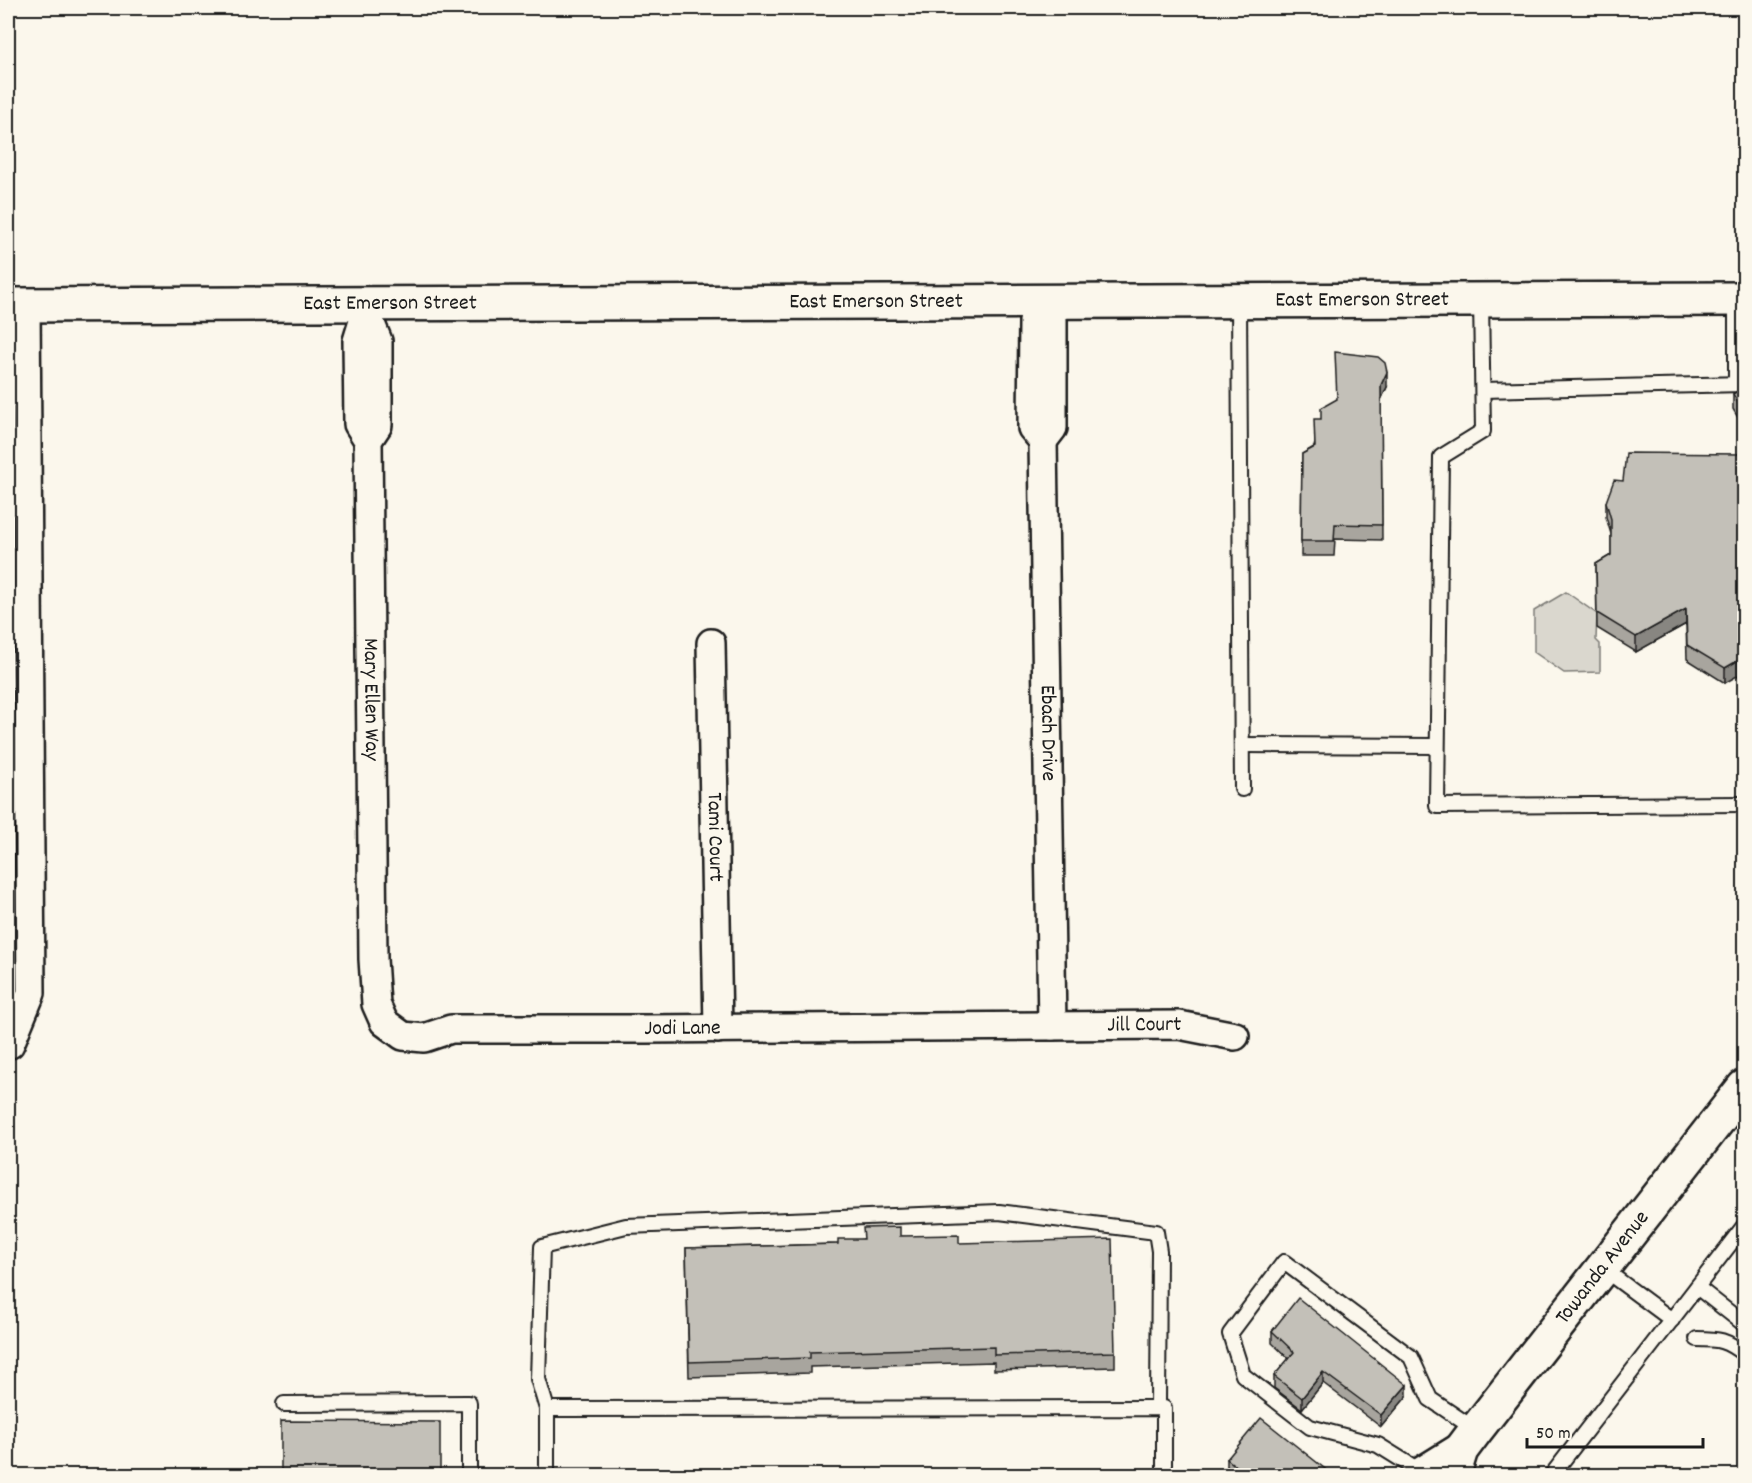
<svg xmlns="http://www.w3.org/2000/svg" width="1752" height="1483" viewBox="0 0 1752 1483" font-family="Dekko,sans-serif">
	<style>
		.green { fill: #dad7ce; stroke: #7b7a75; stroke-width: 1.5 }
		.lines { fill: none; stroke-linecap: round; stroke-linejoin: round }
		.service-casing { stroke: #1c1c1c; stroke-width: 18 }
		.minor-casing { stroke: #1c1c1c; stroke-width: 32 }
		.secondary-casing { stroke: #1c1c1c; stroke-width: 38 }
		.service { stroke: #fbf7ec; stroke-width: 14 }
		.minor { stroke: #fbf7ec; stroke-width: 27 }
		.secondary { stroke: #fbf7ec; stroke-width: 33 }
		.wall { fill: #a8a59e; stroke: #1c1c1c; stroke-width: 1.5 }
		.shaded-wall { fill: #888681; stroke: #1c1c1c; stroke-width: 1.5 }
		.building { fill: #c3c0b8; stroke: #1c1c1c; stroke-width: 1.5 }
		.labels { text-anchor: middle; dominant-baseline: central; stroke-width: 4.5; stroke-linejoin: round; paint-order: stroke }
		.street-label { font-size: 22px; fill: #1c1c1c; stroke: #fbf7ec }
	</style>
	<rect width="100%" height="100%" fill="#fbf7ec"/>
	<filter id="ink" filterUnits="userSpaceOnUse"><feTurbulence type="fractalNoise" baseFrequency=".0167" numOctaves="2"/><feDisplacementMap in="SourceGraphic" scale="12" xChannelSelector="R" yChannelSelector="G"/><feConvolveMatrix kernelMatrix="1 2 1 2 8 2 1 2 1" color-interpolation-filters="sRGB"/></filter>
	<g filter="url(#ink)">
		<!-- green -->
		<path class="green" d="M 1566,592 L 1597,614 L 1596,640 L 1600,644 L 1600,672 L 1564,673 L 1534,652 L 1534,611 Z"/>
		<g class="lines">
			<defs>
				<g id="service">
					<path d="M 1481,299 L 1483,431 L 1441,457 L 1437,806 L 1744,804"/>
					<path d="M 1736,299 L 1736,383"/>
					<path d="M 1239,300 L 1242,789"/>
					<path d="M 1483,390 L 1744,384"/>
					<path d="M 1242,745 L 1436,746"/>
					<path d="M 1602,1268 L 1672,1320"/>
					<path d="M 1697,1287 L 1744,1324"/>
					<path d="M 1697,1339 C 1719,1339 1726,1340 1744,1354"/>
					<path d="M 284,1404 L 469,1403 L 469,1476"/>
					<path d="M 547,1409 L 538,1379 L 542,1247 L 626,1226 L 999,1212 L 1156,1232 L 1159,1251 L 1158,1408"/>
					<path d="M 1423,1473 L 1378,1445 L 1310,1427 L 1243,1375 L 1230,1334 L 1284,1262 L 1411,1357 L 1430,1399 L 1476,1430"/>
					<path d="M 547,1476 L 547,1409 L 1164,1408 L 1164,1471 L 1169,1476"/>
					<path d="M 1551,1476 L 1744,1226"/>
				</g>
				<g id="minor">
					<path d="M 1043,301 L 1043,309 L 1053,320 L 1053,428 L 1043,441 L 1032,428 L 1033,321 L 1043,309"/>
					<path id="s1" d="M 368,440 L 378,425 L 378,341 L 366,312 L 357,341 L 358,424 L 368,440 L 373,959 L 376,1004 L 384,1022 L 403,1036 L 424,1038 L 451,1029 L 647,1029 L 1179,1025 L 1235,1036"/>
					<path id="s2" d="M 1043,441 L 1052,1026"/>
					<path id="s3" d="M 711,643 L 718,1029"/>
					<path d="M 10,1044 L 31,993 L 26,305"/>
				</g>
				<g id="secondary">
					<path id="s4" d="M 8,305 L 1744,299"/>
					<path d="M 1419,1476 L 1461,1450"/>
					<path id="s5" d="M 1453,1476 L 1461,1450 L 1476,1430 L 1744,1087"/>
				</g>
			</defs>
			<!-- service casing -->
			<use href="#service" class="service-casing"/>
			<!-- minor casing -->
			<use href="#minor" class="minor-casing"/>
			<!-- secondary casing -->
			<use href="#secondary" class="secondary-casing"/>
			<!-- service -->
			<use href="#service" class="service"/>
			<!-- minor -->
			<use href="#minor" class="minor"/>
			<!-- secondary -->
			<use href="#secondary" class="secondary"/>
		</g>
		<!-- wall -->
		<g class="wall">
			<path d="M 1387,387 L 1381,400 L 1382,540 L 1335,539 L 1334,556 L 1301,556 L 1302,454 L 1314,447 L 1321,419 Z"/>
			<path d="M 1744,387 L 1744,428 L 1733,409 L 1733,394 Z"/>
			<path d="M 1744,454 L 1725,683 L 1687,659 L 1686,624 L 1636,652 L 1597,628 L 1596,564 L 1611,555 L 1611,534 L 1606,517 L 1606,502 L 1623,481 Z"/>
			<path d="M 900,1236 L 959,1243 L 1115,1352 L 1115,1367 L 994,1370 L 994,1362 L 810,1367 L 810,1373 L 689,1377 L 686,1248 L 838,1244 L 863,1239 Z"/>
			<path d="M 1272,1331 L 1407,1396 L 1381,1427 L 1323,1383 L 1302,1409 L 1274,1388 L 1274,1376 L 1289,1359 L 1272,1343 Z"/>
			<path d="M 1227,1459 L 1334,1476 L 1233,1476 L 1227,1471 Z"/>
		</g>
		<!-- shaded-wall -->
		<g class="shaded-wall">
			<path d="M 1387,372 L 1387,387 L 1381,400 L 1381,385 Z"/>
			<path d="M 1686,609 L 1686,624 L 1636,652 L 1636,637 Z"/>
			<path d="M 1744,657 L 1744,672 L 1725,683 L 1725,668 Z"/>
			<path d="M 1323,1372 L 1323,1383 L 1302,1409 L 1302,1398 Z"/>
			<path d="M 1407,1385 L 1407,1396 L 1381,1427 L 1381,1415 Z"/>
		</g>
		<!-- building -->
		<g class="building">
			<path d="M 1335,352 L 1378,357 L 1385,363 L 1387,372 L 1381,385 L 1382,525 L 1335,524 L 1334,541 L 1301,541 L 1302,454 L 1315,447 L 1314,419 L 1321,419 L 1321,408 L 1337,399 Z"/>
			<path d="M 1744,387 L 1744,413 L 1733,394 Z"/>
			<path d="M 1626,453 L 1744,454 L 1744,657 L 1725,668 L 1687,645 L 1686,609 L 1636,637 L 1597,613 L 1596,564 L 1611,555 L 1611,519 L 1606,502 L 1614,480 L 1623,481 Z"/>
			<path d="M 900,1227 L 900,1236 L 959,1235 L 959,1243 L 1112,1239 L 1115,1352 L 994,1355 L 994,1347 L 810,1352 L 810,1358 L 689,1362 L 686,1248 L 838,1244 L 838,1239 L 864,1239 L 863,1228 Z"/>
			<path d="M 1298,1298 L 1407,1385 L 1381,1415 L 1323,1372 L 1302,1398 L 1274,1376 L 1294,1352 L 1272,1331 Z"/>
			<path d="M 1261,1418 L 1334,1476 L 1248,1476 L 1227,1459 Z"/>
			<path d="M 281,1421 L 440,1422 L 440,1476 L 281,1476 Z"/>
		</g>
	</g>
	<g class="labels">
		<!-- street labels -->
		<g class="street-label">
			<text stroke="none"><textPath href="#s4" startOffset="1354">East Emerson Street</textPath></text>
			<text stroke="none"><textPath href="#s4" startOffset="868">East Emerson Street</textPath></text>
			<text stroke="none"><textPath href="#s4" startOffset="382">East Emerson Street</textPath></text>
			<text stroke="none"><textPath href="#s1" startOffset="525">Mary Ellen Way</textPath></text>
			<text stroke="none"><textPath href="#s2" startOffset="292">Ebach Drive</textPath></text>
			<text stroke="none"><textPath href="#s3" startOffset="194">Tami Court</textPath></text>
			<text stroke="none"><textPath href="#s1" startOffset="1616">Jill Court</textPath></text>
			<text stroke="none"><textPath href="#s1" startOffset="1154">Jodi Lane</textPath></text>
			<text stroke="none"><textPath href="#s5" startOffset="258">Towanda Avenue</textPath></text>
		</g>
	</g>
	<!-- margin -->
	<rect width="1752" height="1483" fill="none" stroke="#fbf7ec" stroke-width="30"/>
	<rect x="15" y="15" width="1722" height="1453" fill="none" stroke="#1c1c1c" stroke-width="2" filter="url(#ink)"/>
	<!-- scale -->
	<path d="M1527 1438v9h176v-9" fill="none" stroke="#1c1c1c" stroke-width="3"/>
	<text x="1536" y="1438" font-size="18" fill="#1c1c1c" stroke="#fbf7ec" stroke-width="4.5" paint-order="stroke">50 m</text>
</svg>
